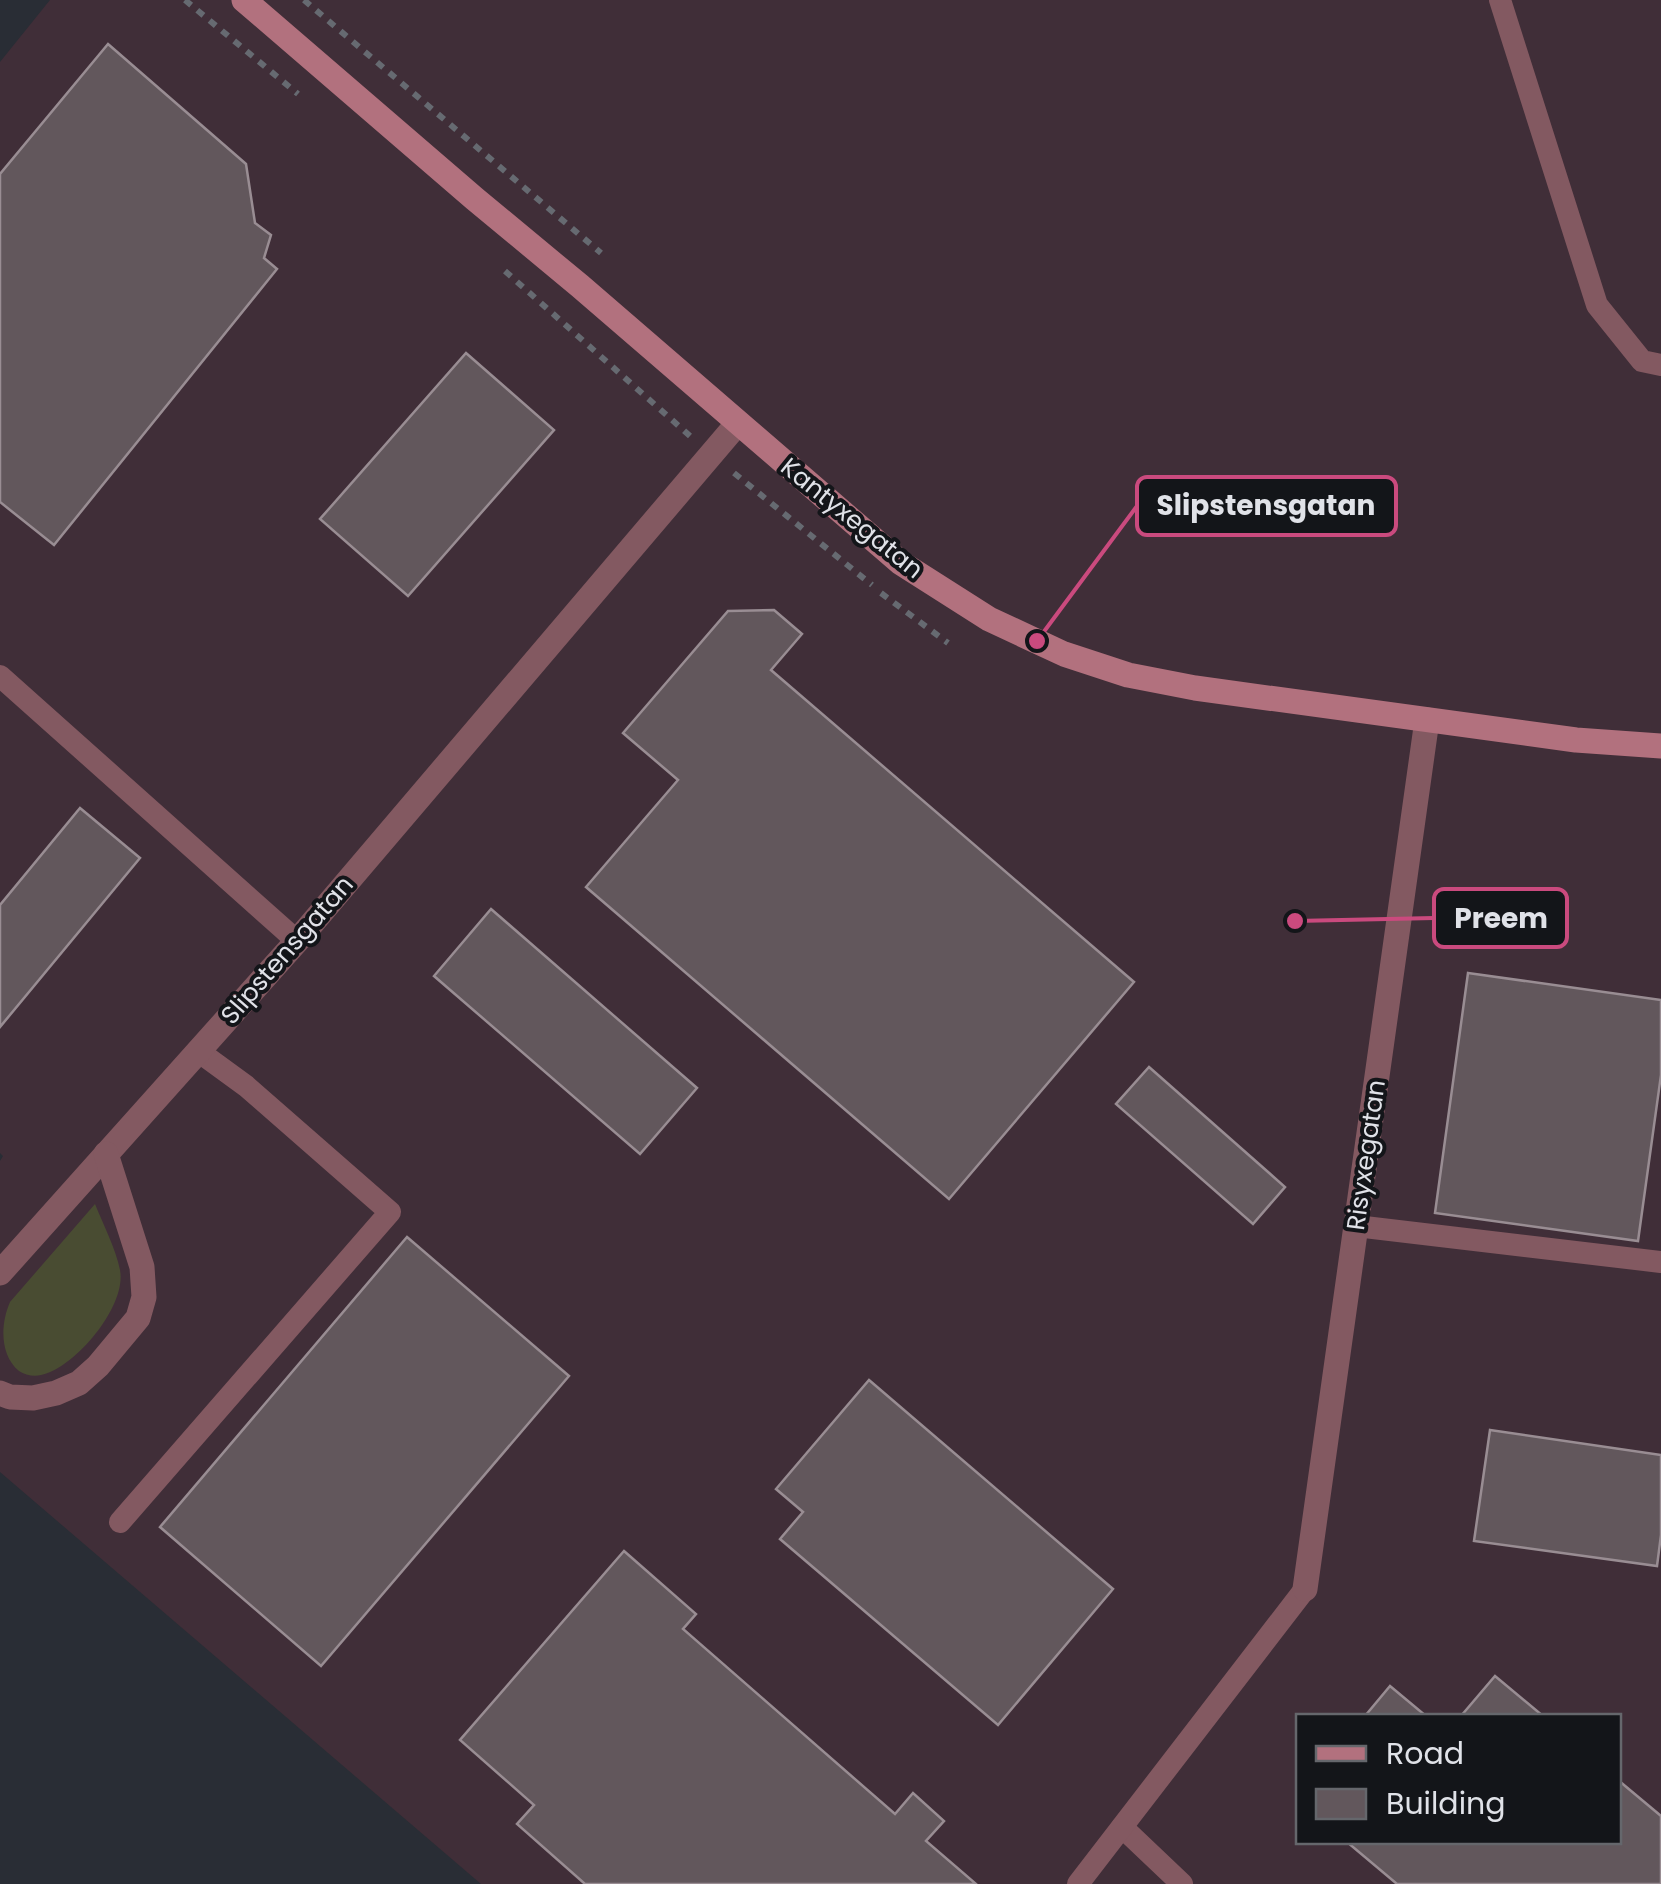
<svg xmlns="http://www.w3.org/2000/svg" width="1661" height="1884" viewBox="0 0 1661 1884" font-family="Poppins,sans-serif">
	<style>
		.industrial { fill: #402e38; fill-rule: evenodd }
		.green { fill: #494c32 }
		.building { fill: #62575c; stroke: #998d93; stroke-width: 2.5 }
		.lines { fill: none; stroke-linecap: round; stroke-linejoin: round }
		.path { stroke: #666a71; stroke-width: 6; stroke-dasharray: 8 8; stroke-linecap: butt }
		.lane { stroke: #835961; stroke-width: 22 }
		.street { stroke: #835961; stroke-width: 25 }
		.secondary { stroke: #b2717e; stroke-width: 25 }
		.labels { text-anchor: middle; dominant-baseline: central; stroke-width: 8; stroke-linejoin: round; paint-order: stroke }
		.street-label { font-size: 25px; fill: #e0e2e8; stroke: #131519 }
		.leader { fill: none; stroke: #ca4a7e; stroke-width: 4 }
		.callout-dot { fill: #ca4a7e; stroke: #131519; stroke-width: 4 }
		.callout { fill: #131519; stroke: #ca4a7e; stroke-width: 4 }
		.callout-label { font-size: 28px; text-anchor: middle; font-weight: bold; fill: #e0e2e8 }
	</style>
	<rect width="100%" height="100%" fill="#292d35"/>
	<!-- industrial -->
	<path class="industrial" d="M 50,0 L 1661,0 L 1661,1884 L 481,1884 L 0,1472 L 0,1161 L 3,1156 L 0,1153 L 0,62 ZM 1298,1716 L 1618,1716 L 1618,1842 L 1298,1842 Z"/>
	<!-- green -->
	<path class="green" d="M 95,1204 C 103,1224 116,1249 120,1270 C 127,1306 75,1368 41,1375 C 34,1377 25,1375 19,1371 C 0,1355 0,1325 10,1302 Z"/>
	<!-- building -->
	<g class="building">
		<path d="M 108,44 L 246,164 L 255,223 L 271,235 L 264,258 L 277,269 L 54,545 L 0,502 L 0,174 Z"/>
		<path d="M 466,353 L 554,430 L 408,596 L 320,519 Z"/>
		<path d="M 774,610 L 802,634 L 771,670 L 1134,982 L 949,1199 L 586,887 L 678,780 L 623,733 L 728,611 Z"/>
		<path d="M 80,808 L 140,858 L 0,1027 L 0,905 Z"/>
		<path d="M 491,909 L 697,1088 L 640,1154 L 434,976 Z"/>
		<path d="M 1468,973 L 1661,1000 L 1661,1075 L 1638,1241 L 1435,1213 Z"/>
		<path d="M 1149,1067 L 1285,1187 L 1253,1224 L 1116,1104 Z"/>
		<path d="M 407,1237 L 569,1376 L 321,1666 L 160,1527 Z"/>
		<path d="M 869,1380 L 1113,1589 L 998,1725 L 780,1539 L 803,1512 L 776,1489 Z"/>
		<path d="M 1490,1430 L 1661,1455 L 1661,1535 L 1657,1566 L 1474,1541 Z"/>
		<path d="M 624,1551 L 696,1614 L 683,1629 L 895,1814 L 913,1793 L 944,1821 L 926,1841 L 976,1884 L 585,1884 L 517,1824 L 534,1805 L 460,1740 Z"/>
		<path d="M 1495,1676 L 1543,1716 L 1461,1716 Z"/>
		<path d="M 1390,1686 L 1426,1716 L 1365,1716 Z"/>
		<path d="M 1618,1780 L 1661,1816 L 1661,1884 L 1397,1884 L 1347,1842 L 1618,1842 Z"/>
	</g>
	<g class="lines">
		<!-- path -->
		<g class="path">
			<path d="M 185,0 L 298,94"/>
			<path d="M 304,0 L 601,253"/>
			<path d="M 505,271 L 690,436"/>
			<path d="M 734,473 L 872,585"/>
			<path d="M 881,593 L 948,643"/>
		</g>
		<!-- lane -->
		<g class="lane">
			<path d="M 1500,0 L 1597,305 L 1642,361 L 1661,365"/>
			<path d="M 0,676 L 297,941"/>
			<path d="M 1356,1226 L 1661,1262"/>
			<path d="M 120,1522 L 390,1212 L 246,1086 L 198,1051"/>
			<path d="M 1122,1827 L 1182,1884"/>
			<path d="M 1078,1884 L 1305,1589"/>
		</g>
		<!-- street -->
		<g class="street">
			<path d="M 0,1273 L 297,941 L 738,423"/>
			<path d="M 0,1393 L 10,1397 L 33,1398 L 56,1393 L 79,1383 L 98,1366 L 138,1318 L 144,1297 L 142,1267 L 106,1154"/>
			<path d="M 1305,1589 L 1427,720"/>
		</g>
		<!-- secondary -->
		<path class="secondary" d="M 244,0 L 475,199 L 580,286 L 901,563 L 989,619 L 1064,654 L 1128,675 L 1195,688 L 1576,740 L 1661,746"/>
	</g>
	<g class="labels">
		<!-- street labels -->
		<g class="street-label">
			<text transform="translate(852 518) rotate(39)">Kantyxegatan</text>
			<text transform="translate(287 950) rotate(-49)">Slipstensgatan</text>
			<text transform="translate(1366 1155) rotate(-82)">Risyxegatan</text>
		</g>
	</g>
	<!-- callouts -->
	<path class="leader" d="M1037 641L1137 506M1295 921L1434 918"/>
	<g class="callout-dot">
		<circle cx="1037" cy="641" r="10"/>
		<circle cx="1295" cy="921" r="10"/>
	</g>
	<g class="callout">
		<rect x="1137" y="477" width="259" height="58" rx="10"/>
		<rect x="1434" y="889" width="133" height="58" rx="10"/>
	</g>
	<g class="callout-label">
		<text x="1266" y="515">Slipstensgatan</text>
		<text x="1501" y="928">Preem</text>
	</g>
	<!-- legend -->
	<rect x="1296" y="1714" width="325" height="130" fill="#131519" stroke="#65676c" stroke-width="2.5"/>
	<rect x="1316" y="1746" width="50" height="15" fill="#b2717e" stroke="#65676c" stroke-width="2.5"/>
	<text x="1386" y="1764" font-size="30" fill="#e0e2e8">Road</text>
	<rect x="1316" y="1789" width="50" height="30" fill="#62575c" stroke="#65676c" stroke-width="2.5"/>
	<text x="1386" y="1814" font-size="30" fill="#e0e2e8">Building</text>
</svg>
